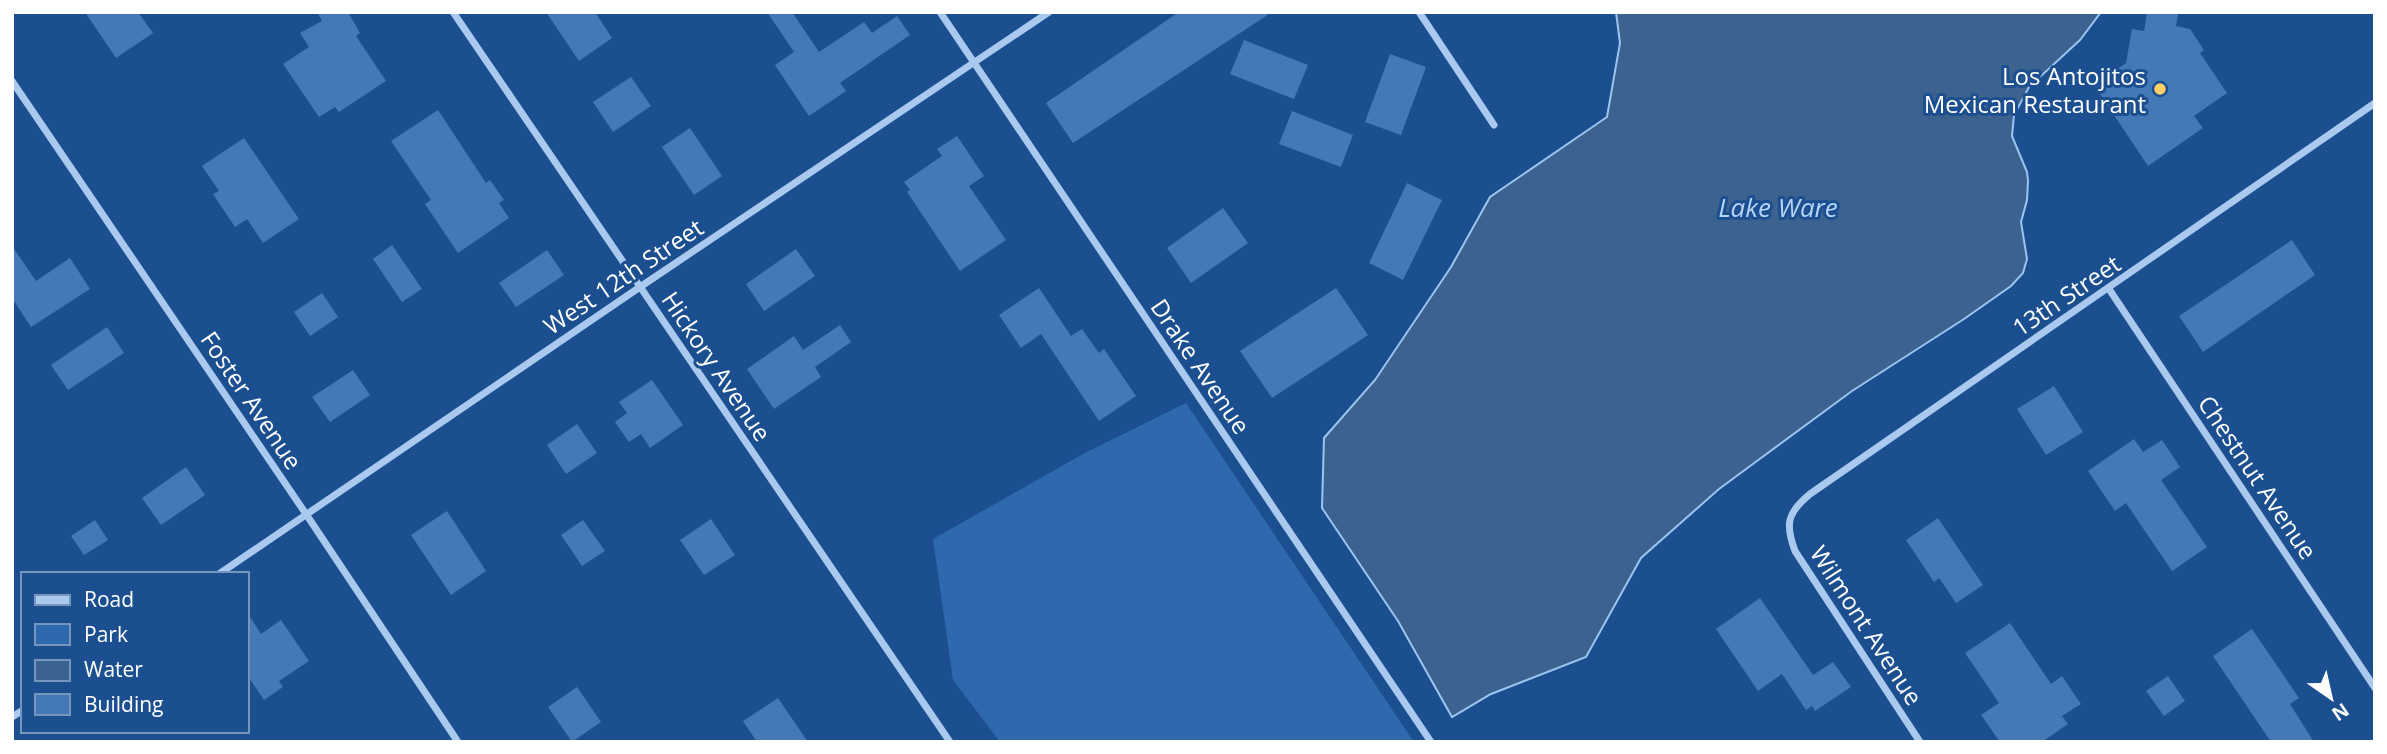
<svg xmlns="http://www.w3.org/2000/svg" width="2387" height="754" viewBox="0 0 2387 754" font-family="'Open Sans',sans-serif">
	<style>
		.green { fill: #2e69ad }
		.water { fill: #3c6290; stroke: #9cc4f0; stroke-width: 2 }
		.building { fill: #4478b7 }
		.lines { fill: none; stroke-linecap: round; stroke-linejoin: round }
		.minor { stroke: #a9c9ee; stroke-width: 7 }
		.poi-dot { fill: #ffd166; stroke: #1b4f8f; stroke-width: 2.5 }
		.labels { text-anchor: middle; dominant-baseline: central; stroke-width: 6; stroke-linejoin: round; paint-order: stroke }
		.poi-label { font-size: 24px; fill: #fff; stroke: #1b4f8f; text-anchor: end }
		.street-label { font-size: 24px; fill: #fff; stroke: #1b4f8f }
		.water-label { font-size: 26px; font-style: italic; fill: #b5d3f5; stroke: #1b4f8f }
	</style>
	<rect width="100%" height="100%" fill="#1b4f8f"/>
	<!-- green -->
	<path class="green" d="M 1186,403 L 1414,742 L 1000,742 L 953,680 L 933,539 L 1083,454 Z"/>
	<!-- water -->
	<path class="water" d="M 1616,12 L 2101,12 L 2080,40 L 2029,87 L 2014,115 L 2012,136 L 2027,172 L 2028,181 L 2027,200 L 2021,222 L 2027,259 L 2023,273 L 2011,286 L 1964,319 L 1852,391 L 1719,489 L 1641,558 L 1586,657 L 1491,694 L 1452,717 L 1398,621 L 1322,508 L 1324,438 L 1375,380 L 1451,267 L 1490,197 L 1607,117 L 1620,43 Z"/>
	<!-- building -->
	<g class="building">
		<path d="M 85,12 L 138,12 L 153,33 L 116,58 Z"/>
		<path d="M 317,12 L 348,12 L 360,33 L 356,36 L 386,81 L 339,112 L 335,107 L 319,117 L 283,64 L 309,47 L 300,33 L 322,21 Z"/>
		<path d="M 546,12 L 595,12 L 612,38 L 579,61 Z"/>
		<path d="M 767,12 L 792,12 L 819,52 L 864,22 L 872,33 L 897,16 L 910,35 L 840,83 L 846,91 L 809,116 L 775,65 L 794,52 Z"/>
		<path d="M 1179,12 L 1272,12 L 1073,143 L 1046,103 Z"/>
		<path d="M 2147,12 L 2178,14 L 2176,26 L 2190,29 L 2204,50 L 2200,53 L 2227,93 L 2194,116 L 2203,128 L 2148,166 L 2094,85 L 2126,63 L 2132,29 L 2144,31 Z"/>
		<path d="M 1244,40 L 1308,65 L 1294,99 L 1230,74 Z"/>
		<path d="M 1390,54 L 1426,67 L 1401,135 L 1365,122 Z"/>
		<path d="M 631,77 L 651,106 L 613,132 L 593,102 Z"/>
		<path d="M 438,110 L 486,183 L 490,180 L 504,200 L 499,203 L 509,218 L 458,253 L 425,204 L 431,200 L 391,141 Z"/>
		<path d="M 1292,111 L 1353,135 L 1341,167 L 1279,144 Z"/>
		<path d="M 690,128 L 722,176 L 694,195 L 662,147 Z"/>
		<path d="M 957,136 L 984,176 L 969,186 L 1006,240 L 960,271 L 907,192 L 910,190 L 904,182 L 942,156 L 937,149 Z"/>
		<path d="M 244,138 L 299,219 L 263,243 L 247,219 L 235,227 L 213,194 L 219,191 L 202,166 Z"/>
		<path d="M 1407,183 L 1442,200 L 1403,280 L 1369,263 Z"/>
		<path d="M 1223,208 L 1248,243 L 1191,283 L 1167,248 Z"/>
		<path d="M 2292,240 L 2315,275 L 2203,352 L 2179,316 Z"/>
		<path d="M 392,245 L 422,289 L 402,302 L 373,259 Z"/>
		<path d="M 12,246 L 36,281 L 70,258 L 90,289 L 31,327 L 12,298 Z"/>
		<path d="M 796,249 L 815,276 L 764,311 L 746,284 Z"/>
		<path d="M 547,250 L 564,275 L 516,307 L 499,283 Z"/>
		<path d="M 1039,288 L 1071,336 L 1082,329 L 1099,353 L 1104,349 L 1136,396 L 1099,421 L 1041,334 L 1021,348 L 999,315 Z"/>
		<path d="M 1336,288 L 1368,335 L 1272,398 L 1240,351 Z"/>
		<path d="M 322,293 L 338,317 L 310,336 L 294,312 Z"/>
		<path d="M 840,325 L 851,342 L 815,367 L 821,377 L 774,409 L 747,369 L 794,336 L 803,350 Z"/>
		<path d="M 107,327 L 124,353 L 68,390 L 51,365 Z"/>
		<path d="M 353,370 L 370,395 L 330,422 L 312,397 Z"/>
		<path d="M 652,380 L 683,425 L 650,448 L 641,434 L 629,442 L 615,422 L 627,413 L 619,402 Z"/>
		<path d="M 2054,386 L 2083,432 L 2046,455 L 2017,409 Z"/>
		<path d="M 577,424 L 597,453 L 566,474 L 547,445 Z"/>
		<path d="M 2134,439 L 2143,452 L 2162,440 L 2180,467 L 2161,480 L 2207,547 L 2172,571 L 2126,503 L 2115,511 L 2088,471 Z"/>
		<path d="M 186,467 L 205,495 L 161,525 L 142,498 Z"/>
		<path d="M 447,511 L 486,571 L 451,595 L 411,535 Z"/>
		<path d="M 1938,518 L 1983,585 L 1956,603 L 1939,578 L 1934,582 L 1906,540 Z"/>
		<path d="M 711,519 L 735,555 L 704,575 L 680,540 Z"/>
		<path d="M 95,520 L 108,540 L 84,555 L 71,536 Z"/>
		<path d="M 583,520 L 605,551 L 582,566 L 561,535 Z"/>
		<path d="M 1760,598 L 1813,675 L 1833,662 L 1851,687 L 1815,711 L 1812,706 L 1806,710 L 1782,674 L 1758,691 L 1716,629 Z"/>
		<path d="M 247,612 L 261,634 L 281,620 L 309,661 L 279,681 L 283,687 L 264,700 L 247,675 Z"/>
		<path d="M 2010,623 L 2051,684 L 2062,676 L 2081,704 L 2062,716 L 2068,724 L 2042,742 L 2000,742 L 1981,715 L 1999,703 L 1965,653 Z"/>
		<path d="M 2252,629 L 2299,698 L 2290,704 L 2314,742 L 2271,742 L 2213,656 Z"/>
		<path d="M 2168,676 L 2185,701 L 2164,716 L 2146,691 Z"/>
		<path d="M 577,687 L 601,722 L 572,742 L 548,707 Z"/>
		<path d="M 778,698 L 808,742 L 757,742 L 743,721 Z"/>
	</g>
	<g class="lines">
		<!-- minor -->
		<g class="minor">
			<path d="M 453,12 L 950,742"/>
			<path d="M 940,12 L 1431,742"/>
			<path d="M 1419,12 L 1494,125"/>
			<path d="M 12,81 L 306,514 L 458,742"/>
			<path d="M 2109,289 L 2375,688"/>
			<path d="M 219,574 L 640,287 L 1049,12"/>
			<path d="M 12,717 L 23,710"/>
			<path d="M 1920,742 L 1795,551 C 1785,524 1787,513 1810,494 L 2375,103"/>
		</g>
	</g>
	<!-- markers -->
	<circle class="poi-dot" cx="2160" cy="89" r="7"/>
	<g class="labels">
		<!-- poi labels -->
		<g class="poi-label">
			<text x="2146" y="75">Los Antojitos<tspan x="2146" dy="28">Mexican Restaurant</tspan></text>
		</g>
		<!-- street labels -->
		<g class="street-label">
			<text transform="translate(623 276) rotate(-34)">West 12th Street</text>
			<text transform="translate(2066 295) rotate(-34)">13th Street</text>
			<text transform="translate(717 366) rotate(56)">Hickory Avenue</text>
			<text transform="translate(1201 366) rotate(56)">Drake Avenue</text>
			<text transform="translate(252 400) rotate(56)">Foster Avenue</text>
			<text transform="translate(2258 477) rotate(56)">Chestnut Avenue</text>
			<text transform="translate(1867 625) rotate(57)">Wilmont Avenue</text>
		</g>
		<!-- water labels -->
		<g class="water-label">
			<text x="1778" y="207">Lake Ware</text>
		</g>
	</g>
	<!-- border -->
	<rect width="2387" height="754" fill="none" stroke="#ffffff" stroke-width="28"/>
	<!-- legend -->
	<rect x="21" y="572" width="228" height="161" fill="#1b4f8f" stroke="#7695bc" stroke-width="2"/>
	<rect x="35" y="595" width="35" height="10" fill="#a9c9ee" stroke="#7695bc" stroke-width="2"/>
	<text x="84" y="607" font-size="21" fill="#ffffff">Road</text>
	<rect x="35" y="624" width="35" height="21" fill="#2e69ad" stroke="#7695bc" stroke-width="2"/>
	<text x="84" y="642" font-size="21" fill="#ffffff">Park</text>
	<rect x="35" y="660" width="35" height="21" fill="#3c6290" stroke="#7695bc" stroke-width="2"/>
	<text x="84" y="677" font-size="21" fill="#ffffff">Water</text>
	<rect x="35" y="694" width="35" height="21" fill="#4478b7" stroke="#7695bc" stroke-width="2"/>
	<text x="84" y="712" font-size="21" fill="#ffffff">Building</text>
	<!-- north arrow -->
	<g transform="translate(2331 698) rotate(146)" stroke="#1b4f8f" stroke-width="5" paint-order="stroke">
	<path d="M0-5L12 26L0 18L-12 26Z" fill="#ffffff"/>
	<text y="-10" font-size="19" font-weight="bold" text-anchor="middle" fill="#ffffff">N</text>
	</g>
</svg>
